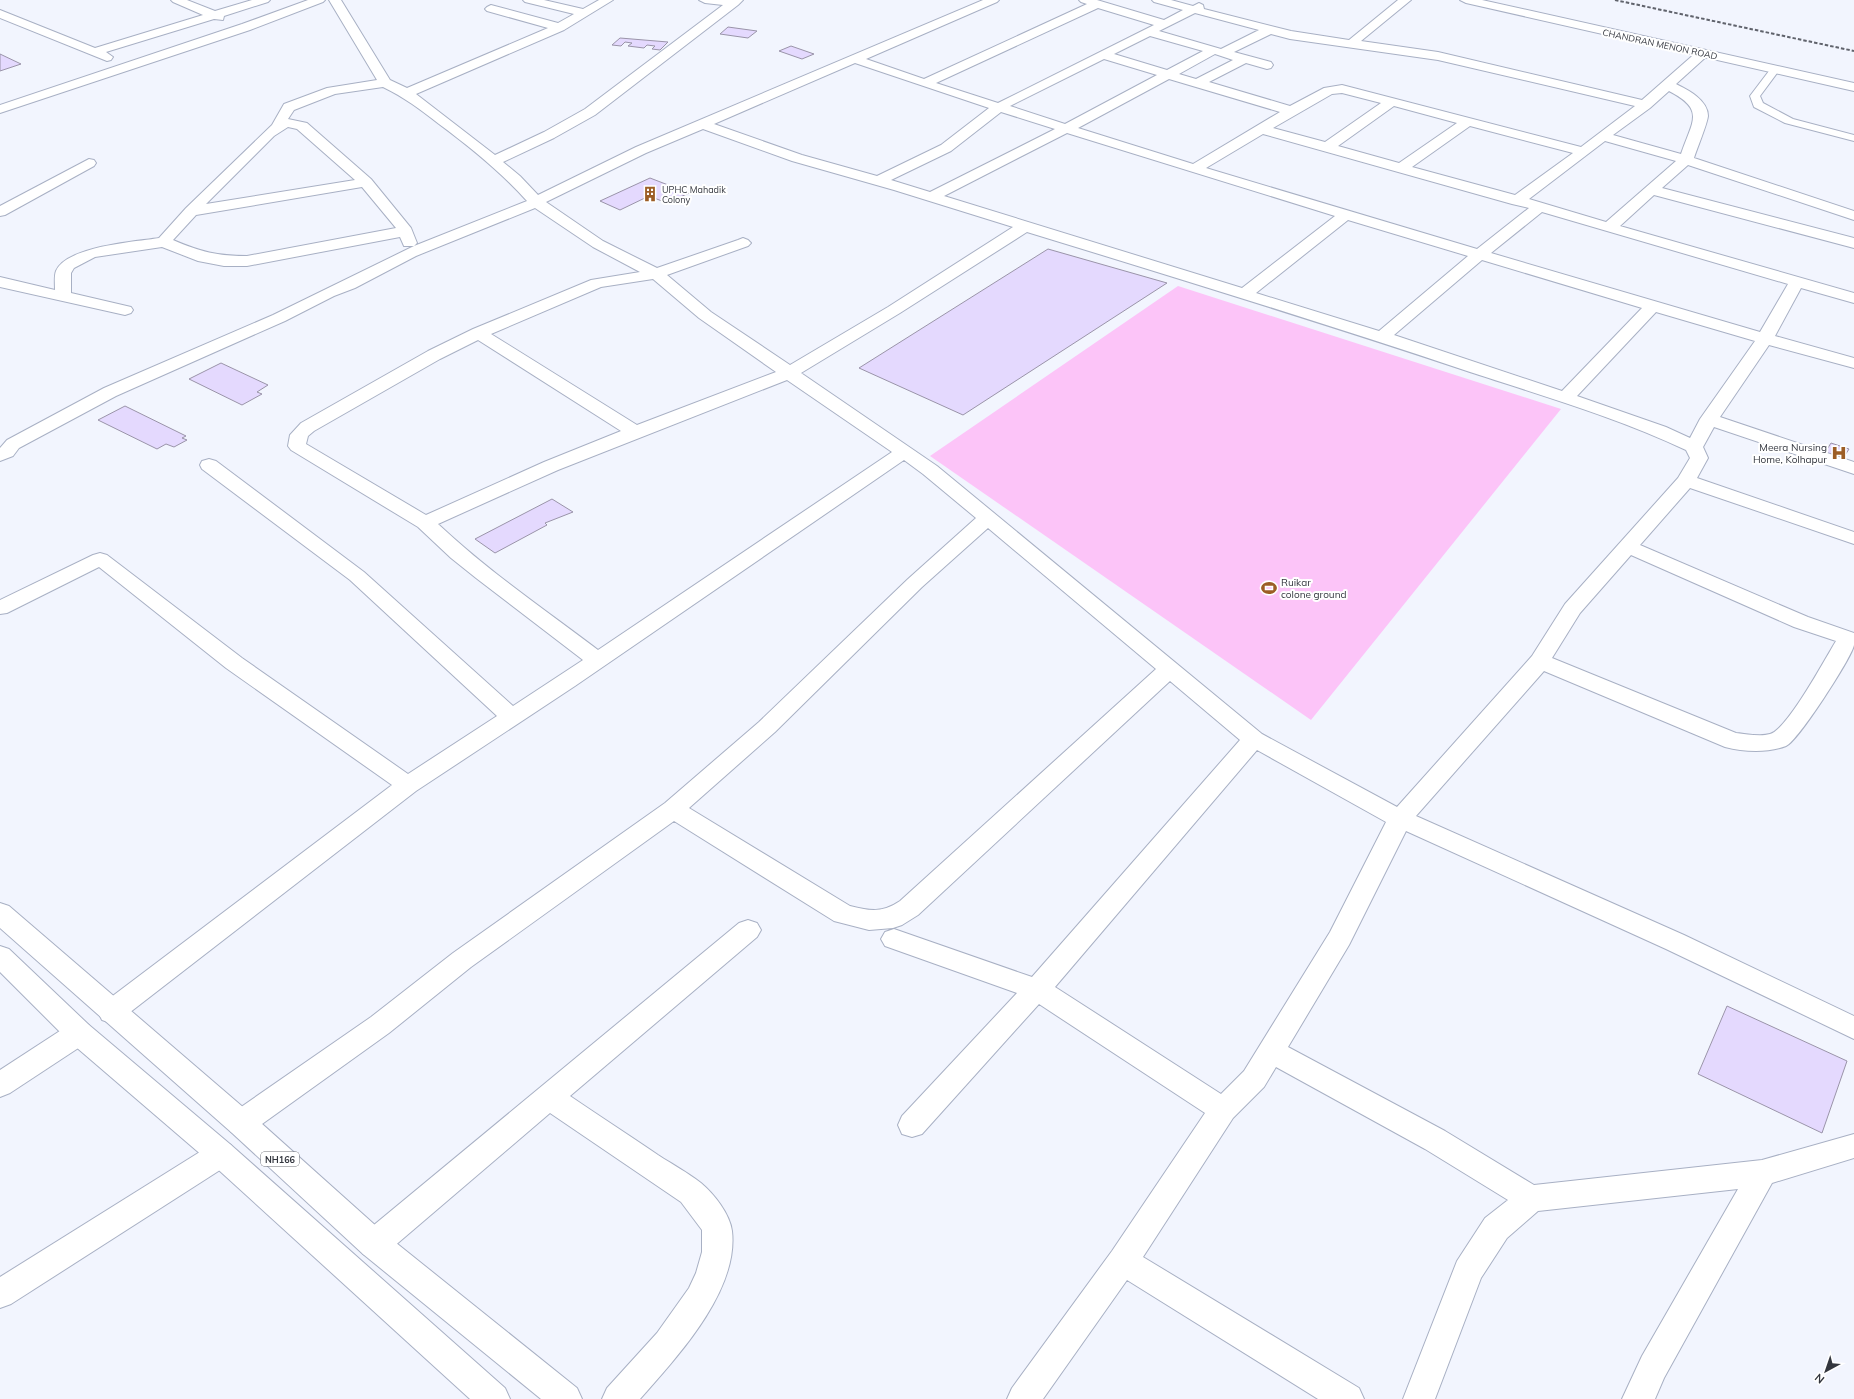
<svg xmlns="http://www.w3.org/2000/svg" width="1854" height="1399" viewBox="0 0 1854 1399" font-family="Mulish,sans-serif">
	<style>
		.green { fill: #fcc4f8 }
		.building { fill: #e4d9fe; stroke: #9a94a9 }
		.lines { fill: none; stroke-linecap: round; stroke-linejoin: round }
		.lane-casing { stroke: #a8b0c4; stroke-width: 2 }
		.street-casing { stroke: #a8b0c4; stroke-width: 2 }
		.secondary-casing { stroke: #a8b0c4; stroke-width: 2 }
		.highway-casing { stroke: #a8b0c4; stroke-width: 2 }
		.lane { fill: #fff; fill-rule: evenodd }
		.street { fill: #fff; fill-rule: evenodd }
		.secondary { fill: #fff; fill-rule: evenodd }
		.highway { fill: #fff; fill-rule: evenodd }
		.rail { stroke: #60636c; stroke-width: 2; stroke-dasharray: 3.5 2; stroke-linecap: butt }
		.labels { text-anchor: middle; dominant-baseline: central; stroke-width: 4; stroke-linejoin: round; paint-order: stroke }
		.far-street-label { font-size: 9px; fill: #33363e; stroke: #fff }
		.far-poi-label { font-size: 9px; fill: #33363e; stroke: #fff; text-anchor: start }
		.shield { fill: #fff; stroke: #707278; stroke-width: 1 }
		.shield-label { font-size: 9px; font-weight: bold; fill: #33363e }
		.poi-label { font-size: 10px; fill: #33363e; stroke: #fff; text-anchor: end }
	</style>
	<rect width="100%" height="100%" fill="#f2f5fe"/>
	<!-- green -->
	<path class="green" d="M 1178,286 L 1561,409 L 1311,720 L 930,456 Z"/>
	<!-- building -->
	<g class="building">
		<path d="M 728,27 L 757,31 L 748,38 L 720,34 Z"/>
		<path d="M 620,38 L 668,42 L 660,50 L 652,49 L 655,46 L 647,45 L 644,48 L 628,46 L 632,43 L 625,42 L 621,46 L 612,45 Z"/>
		<path d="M 791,46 L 814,54 L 802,59 L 779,51 Z"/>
		<path d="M 0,54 L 21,64 L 0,71 Z"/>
		<path d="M 650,178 L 689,193 L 667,203 L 649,196 L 620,210 L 600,201 Z"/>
		<path d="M 1048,249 L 1167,283 L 963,415 L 859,368 Z"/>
		<path d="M 221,363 L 268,385 L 257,392 L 262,394 L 242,405 L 189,379 Z"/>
		<path d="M 125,406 L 186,436 L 182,438 L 187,440 L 174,447 L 166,444 L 157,449 L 98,420 Z"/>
		<path d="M 1831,443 L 1849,449 L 1842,460 L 1824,454 Z"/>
		<path d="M 552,499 L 573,512 L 545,523 L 547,525 L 495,553 L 475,539 Z"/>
		<path d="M 1727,1006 L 1847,1061 L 1822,1133 L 1698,1074 Z"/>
	</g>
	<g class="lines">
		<defs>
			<path id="lane" d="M 1775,66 L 1780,69 L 1760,96 L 1763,103 L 1793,119 L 1854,135 L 1854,141 L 1785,123 L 1754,107 L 1750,96 L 1772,67 Z"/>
			<g id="street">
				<path d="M 171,0 L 187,0 L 215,11 L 252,0 L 270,0 L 268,2 L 224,16 L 223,20 L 214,19 L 106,52 L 113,57 L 111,60 L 107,61 L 0,18 L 0,10 L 95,48 L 203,15 L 173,2 Z"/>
				<path d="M 308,0 L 325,0 L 323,2 L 250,30 L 0,113 L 0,105 L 242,24 Z"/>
				<path d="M 329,0 L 341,0 L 390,80 L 407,88 L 548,28 L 487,11 L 485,9 L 487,7 L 491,5 L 558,23 L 574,14 L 525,2 L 523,0 L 544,0 L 583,9 L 599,0 L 613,0 L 564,30 L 416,94 L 495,155 L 544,132 L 585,109 L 723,5 L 705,3 L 699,0 L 743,0 L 738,5 L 595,115 L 554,138 L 503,162 L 520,176 L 538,195 L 636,147 L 983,0 L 999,0 L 997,2 L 866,59 L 924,79 L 1087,4 L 1081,2 L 1079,0 L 1097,0 L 1164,20 L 1183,10 L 1154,2 L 1152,0 L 1171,0 L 1193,6 L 1199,3 L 1203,5 L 1204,9 L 1291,31 L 1349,40 L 1398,0 L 1411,0 L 1361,41 L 1438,52 L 1642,100 L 1699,50 L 1707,50 L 1709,53 L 1707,56 L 1676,84 C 1688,90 1708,100 1708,116 C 1707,125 1697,148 1694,158 L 1854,211 L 1854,220 L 1688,165 L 1662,188 L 1854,238 L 1854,248 L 1654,195 L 1620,226 L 1854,293 L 1854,303 L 1801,288 L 1775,336 L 1854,358 L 1854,368 L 1769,345 L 1720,417 L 1854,462 L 1854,474 L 1714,427 L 1703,447 L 1708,458 L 1697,478 L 1854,532 L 1854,544 L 1690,488 L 1640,545 L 1808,617 L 1854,633 C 1854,637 1854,641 1854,645 C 1852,657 1798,741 1786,746 C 1768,753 1744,752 1725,747 L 1544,671 L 1416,816 L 1684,935 L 1854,1016 L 1854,1039 L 1666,949 L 1406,831 L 1349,945 L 1288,1047 L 1445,1131 L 1534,1185 L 1762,1160 L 1854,1134 L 1854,1158 L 1772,1183 L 1664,1378 L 1655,1399 L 1622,1399 L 1642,1356 L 1738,1189 L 1538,1211 L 1507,1238 L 1481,1278 L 1435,1399 L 1403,1399 L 1457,1261 L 1485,1218 L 1508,1200 L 1425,1149 L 1276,1067 L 1264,1087 L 1233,1118 L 1143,1257 L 1359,1388 L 1364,1399 L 1318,1399 L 1127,1280 L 1043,1399 L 1007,1399 L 1012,1388 L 1112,1251 L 1205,1113 L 1039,1004 L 922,1134 L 912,1137 L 902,1134 L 898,1125 L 902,1116 L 1017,993 L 885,946 L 881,939 L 885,932 L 894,929 L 1032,977 L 1240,740 L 1170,681 L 918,915 L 902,925 L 893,928 L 869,930 L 834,921 L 674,821 L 471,967 L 389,1033 L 251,1132 L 241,1135 L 231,1132 L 227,1123 L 231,1114 L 371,1017 L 453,953 L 665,803 L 759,722 L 908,579 L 976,518 L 923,474 L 904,460 L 575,686 L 416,791 L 120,1020 L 111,1023 L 102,1020 L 98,1012 L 102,1004 L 392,785 L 226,668 L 99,567 L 7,613 L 0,614 L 0,600 L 93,555 L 100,553 L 107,555 L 242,658 L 408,774 L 497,716 L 350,580 L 202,469 L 200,465 L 202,461 L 209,459 L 216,461 L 364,572 L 513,706 L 583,660 L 476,578 L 451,558 L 418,527 L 291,450 L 288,446 L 290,435 L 301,423 L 428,351 L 473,329 L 591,280 L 640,272 L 593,247 L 535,208 L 416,256 L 355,288 L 334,296 L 285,321 L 116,396 L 19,448 L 13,456 L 0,461 L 0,448 L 7,440 L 104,388 L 273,315 L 414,246 L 404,246 L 400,237 L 247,266 L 224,266 L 198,261 L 162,247 L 95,257 L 74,268 L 71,273 L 71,293 L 131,307 L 133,310 L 131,313 L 125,315 L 0,287 L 0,277 L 55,290 C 55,284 54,276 56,271 C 67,246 135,242 159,238 L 186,208 L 272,125 L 284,104 L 327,88 L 377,80 ZM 1098,8 L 1154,25 L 998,103 L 936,83 ZM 1195,13 L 1259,30 L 1221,49 L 1159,31 ZM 1271,34 L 1290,39 L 1438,60 L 1635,106 L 1581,147 L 1342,85 L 1324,88 L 1290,106 L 1209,82 L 1246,63 L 1267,69 L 1271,68 L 1273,65 L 1271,62 L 1234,52 ZM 1150,36 L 1203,51 L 1167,70 L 1114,54 ZM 1215,54 L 1233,60 L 1196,79 L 1179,74 ZM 1104,59 L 1157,75 L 1065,124 L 1010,106 ZM 855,63 L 989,108 L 941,145 L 877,176 L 802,155 L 714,124 ZM 1169,79 L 1280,112 L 1193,164 L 1078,128 ZM 383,87 C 404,97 421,110 439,124 C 470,147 501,172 527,201 L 414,246 L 417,243 L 411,228 L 371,179 L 307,123 L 288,119 L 294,110 L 335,94 ZM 1669,91 C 1706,110 1692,121 1681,154 L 1613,135 L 1650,108 ZM 1342,93 L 1381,103 L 1325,142 L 1273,128 L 1332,94 ZM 1394,106 L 1457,123 L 1399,163 L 1338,146 ZM 1001,112 L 1055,129 L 930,192 L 891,180 L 951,151 ZM 1470,126 L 1573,153 L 1515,195 L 1412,167 ZM 288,127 L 297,129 L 355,180 L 206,204 L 274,136 ZM 703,129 L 792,161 L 894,190 L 1013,227 L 888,307 L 790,365 L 711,312 L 667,275 L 748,246 L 751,243 L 748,240 L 743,238 L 738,240 L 657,268 L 603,241 L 546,202 L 646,153 ZM 1067,133 L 1335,216 L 1242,288 L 944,196 ZM 1263,134 L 1512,204 L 1529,208 L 1477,249 L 1206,168 ZM 1605,141 L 1676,161 L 1606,222 L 1529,199 ZM 362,187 L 396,228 L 247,256 C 217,256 201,252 173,240 L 196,215 ZM 1542,212 L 1788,284 L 1760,332 L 1491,253 ZM 1348,220 L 1468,256 L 1379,331 L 1256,293 ZM 1027,232 C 1174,277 1321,322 1467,371 C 1540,395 1616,417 1686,450 L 1690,458 L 1678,478 L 1565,604 L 1532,656 L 1397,807 L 1262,734 L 937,466 L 801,373 L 900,313 ZM 1482,260 L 1642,308 L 1562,391 L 1394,335 ZM 653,279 L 699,318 L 776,372 L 637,425 L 491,334 L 601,287 ZM 1656,312 L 1755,341 L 1700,419 L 1690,438 L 1666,427 L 1577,396 ZM 478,340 L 621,431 L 544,462 L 426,515 L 306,444 L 308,436 L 314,431 L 440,359 ZM 787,380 L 892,452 L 598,650 C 544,609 488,571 438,524 L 558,470 ZM 988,528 L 1156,669 L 900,901 C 882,913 870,911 850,906 L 689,808 L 775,732 L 922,587 ZM 1631,555 L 1794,627 L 1836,641 C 1825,659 1787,730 1770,734 C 1760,737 1747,734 1736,733 L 1552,658 L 1580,613 ZM 1257,750 L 1386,822 L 1330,932 L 1244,1071 L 1221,1094 L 1055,987 Z"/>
				<path d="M 89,159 L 94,160 L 96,163 L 94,166 L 5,215 L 0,216 L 0,206 Z"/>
				<path d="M 748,920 L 757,923 L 761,930 L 757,937 L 570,1096 C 599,1116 629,1135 658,1155 C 672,1164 688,1173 701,1183 C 714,1194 730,1214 732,1231 C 739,1291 677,1357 640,1399 L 602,1399 L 607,1388 L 657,1333 L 689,1288 L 696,1273 L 702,1252 L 702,1230 L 681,1202 L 550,1113 L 385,1254 L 374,1258 L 363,1254 L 359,1244 L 363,1234 L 739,923 Z"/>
				<path d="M 79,1022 L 89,1025 L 92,1033 L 89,1041 L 10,1093 L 0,1097 L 0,1070 L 69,1025 Z"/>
				<path d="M 221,1141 L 231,1145 L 235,1154 L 231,1163 L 11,1304 L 0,1308 L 0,1277 L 211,1145 Z"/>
			</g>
			<path id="secondary" d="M 1460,0 L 1482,0 L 1854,83 L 1854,91 L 1466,3 Z"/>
			<g id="highway">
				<path d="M 0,903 L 9,906 L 251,1114 L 385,1234 L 577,1388 L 582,1399 L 541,1399 L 363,1254 L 231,1132 L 0,928 Z"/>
				<path d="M 0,946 L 9,949 L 89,1025 L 231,1145 L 505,1388 L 510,1399 L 470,1399 L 211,1163 L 69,1041 L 0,972 Z"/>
			</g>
		</defs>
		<!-- lane casing -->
		<use href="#lane" class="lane-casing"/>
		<!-- street casing -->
		<use href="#street" class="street-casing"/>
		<!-- secondary casing -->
		<use href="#secondary" class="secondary-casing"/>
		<!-- highway casing -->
		<use href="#highway" class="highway-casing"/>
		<!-- lane -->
		<use href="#lane" class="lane"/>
		<!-- street -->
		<use href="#street" class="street"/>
		<!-- secondary -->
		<use href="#secondary" class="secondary"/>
		<!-- highway -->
		<use href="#highway" class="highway"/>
		<!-- rail -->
		<path class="rail" d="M 1615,0 L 1854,51"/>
	</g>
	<!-- icons -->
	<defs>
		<symbol id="building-bare" viewBox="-9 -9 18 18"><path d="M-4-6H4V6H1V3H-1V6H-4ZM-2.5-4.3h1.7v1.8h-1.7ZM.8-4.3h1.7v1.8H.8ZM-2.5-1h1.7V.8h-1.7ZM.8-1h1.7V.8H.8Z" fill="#9c5d25" stroke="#fff" stroke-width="2.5" paint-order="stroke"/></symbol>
		<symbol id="hospital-bare" viewBox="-9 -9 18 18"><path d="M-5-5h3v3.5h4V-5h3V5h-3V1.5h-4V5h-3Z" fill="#9c5d25" stroke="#fff" stroke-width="2.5" paint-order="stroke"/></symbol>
		<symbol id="stadium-bare" viewBox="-9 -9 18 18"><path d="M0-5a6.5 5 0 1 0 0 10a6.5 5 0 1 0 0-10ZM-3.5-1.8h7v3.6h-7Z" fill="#9c5d25" stroke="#fff" stroke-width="2.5" paint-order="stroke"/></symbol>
	</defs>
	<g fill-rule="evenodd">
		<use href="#building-bare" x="639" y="183" width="22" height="22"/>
		<use href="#hospital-bare" x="1828" y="442" width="22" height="22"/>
		<use href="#stadium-bare" x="1258" y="577" width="22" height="22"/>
	</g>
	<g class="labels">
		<!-- far-street labels -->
		<g class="far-street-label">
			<text transform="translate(1660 44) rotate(12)">CHANDRAN MENON ROAD</text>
		</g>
		<!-- far-poi labels -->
		<g class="far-poi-label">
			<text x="662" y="189">UPHC Mahadik<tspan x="662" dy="10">Colony</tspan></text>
		</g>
		<!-- shield labels -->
		<rect class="shield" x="261" y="1152" width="38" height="14" rx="3"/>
		<g class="shield-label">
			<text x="280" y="1159">NH166</text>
		</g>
		<!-- poi labels -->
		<g class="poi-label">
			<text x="1827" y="447">Meera Nursing<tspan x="1827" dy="12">Home, Kolhapur</tspan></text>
			<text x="1281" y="582" text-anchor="start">Ruikar<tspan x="1281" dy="12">colone ground</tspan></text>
		</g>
	</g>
	<!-- north arrow -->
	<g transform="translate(1826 1371) rotate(220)" stroke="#ffffff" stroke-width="3" paint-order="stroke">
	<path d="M0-3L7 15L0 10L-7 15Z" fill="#33363e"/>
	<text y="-6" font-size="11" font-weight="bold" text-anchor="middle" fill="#33363e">N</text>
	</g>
</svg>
